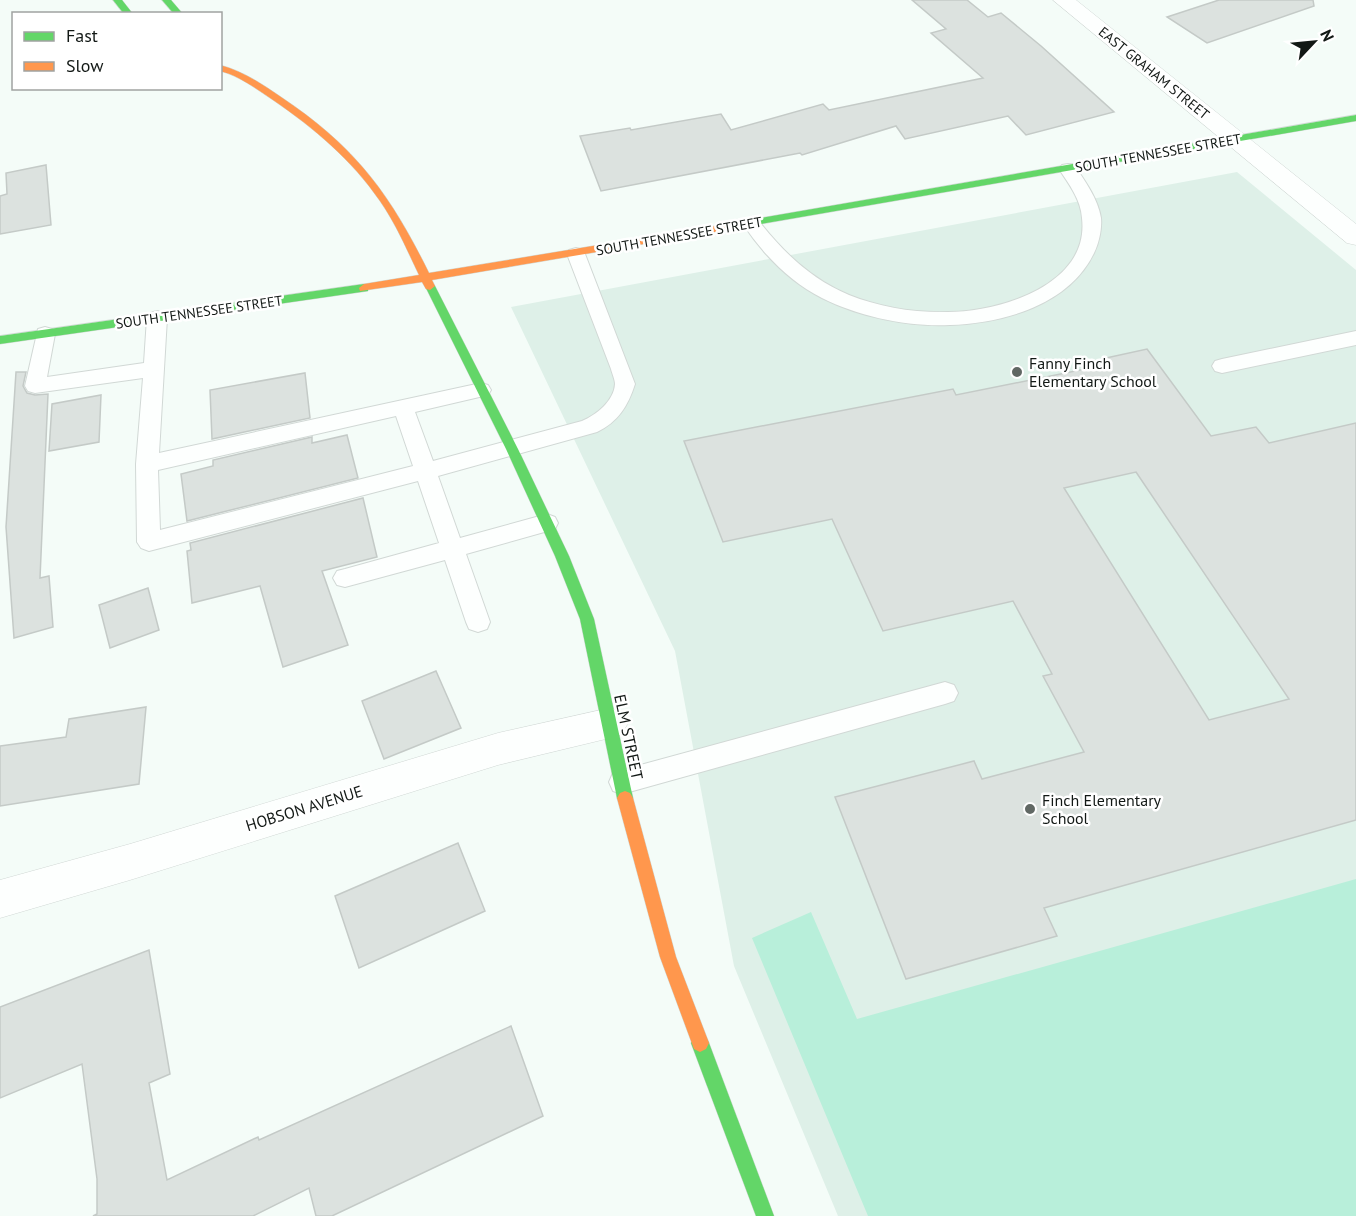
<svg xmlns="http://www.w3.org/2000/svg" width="1356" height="1216" viewBox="0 0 1356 1216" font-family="'PT Sans',sans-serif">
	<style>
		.built { fill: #def0e8 }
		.green { fill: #b8efda }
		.building { fill: #dce2df; stroke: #c4cac7; stroke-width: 1.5; fill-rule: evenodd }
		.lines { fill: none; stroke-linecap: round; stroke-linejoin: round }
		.lane-casing { stroke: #d1d8d5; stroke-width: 2 }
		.street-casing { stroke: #d1d8d5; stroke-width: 1 }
		.fast-casing { stroke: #d1d8d5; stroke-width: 1 }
		.slow-casing { stroke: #d1d8d5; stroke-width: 1 }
		.lane { fill: #fdfffe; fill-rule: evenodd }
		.street { fill: #fdfffe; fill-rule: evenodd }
		.fast { fill: #63d668; fill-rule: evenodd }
		.slow { fill: #ff974d; fill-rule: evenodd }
		.poi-dot { fill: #616864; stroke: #fff; stroke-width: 2 }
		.labels { text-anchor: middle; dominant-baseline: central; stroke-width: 5; stroke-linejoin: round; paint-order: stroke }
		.far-street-label { font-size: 14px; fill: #121815; stroke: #fff }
		.poi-label { font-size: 16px; fill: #121815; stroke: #fff; text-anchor: start }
		.street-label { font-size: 16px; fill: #121815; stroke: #fff }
	</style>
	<rect width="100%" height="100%" fill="#f4fcf8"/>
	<!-- built -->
	<path class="built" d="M 1237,172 L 1356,270 L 1356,1216 L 838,1216 L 734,966 L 675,651 L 511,307 Z"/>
	<!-- green -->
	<path class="green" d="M 1356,879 L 1356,1216 L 868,1216 L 752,938 L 811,912 L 857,1019 Z"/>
	<!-- building -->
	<g class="building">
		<path d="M 912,0 L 967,0 L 988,17 L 1001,13 L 1041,46 L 1114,112 L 1026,135 L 1008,116 L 905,139 L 896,126 L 802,155 L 800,153 L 601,191 L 580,136 L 630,128 L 631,130 L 721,114 L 731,130 L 823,104 L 829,110 L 983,78 L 931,33 L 946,29 Z"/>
		<path d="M 1219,0 L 1313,0 L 1314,6 L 1207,43 L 1167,17 Z"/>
		<path d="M 46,165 L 51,225 L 0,234 L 0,196 L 7,194 L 6,173 Z"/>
		<path d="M 1147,349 L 1211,436 L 1256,427 L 1269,443 L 1356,423 L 1356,820 L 1044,908 L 1057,936 L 906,979 L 835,797 L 974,761 L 982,779 L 1084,752 L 1043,676 L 1052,674 L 1013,601 L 883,631 L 832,519 L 723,542 L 684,441 L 953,389 L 956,395 L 1110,364 L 1106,358 ZM 1136,472 L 1289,699 L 1209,720 L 1064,488 Z"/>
		<path d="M 16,372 L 26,372 L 23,386 L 27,393 L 35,395 L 48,394 L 40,578 L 49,576 L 53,627 L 14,638 L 6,527 Z"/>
		<path d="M 305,373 L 310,418 L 212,439 L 210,390 Z"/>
		<path d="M 101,395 L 99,442 L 49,451 L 52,404 Z"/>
		<path d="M 347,435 L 358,478 L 187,521 L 181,474 L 213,466 L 213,460 L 312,437 L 312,443 Z"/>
		<path d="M 363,498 L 377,557 L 322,571 L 348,645 L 283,667 L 260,586 L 192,603 L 187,551 L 191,550 L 190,543 Z"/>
		<path d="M 148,588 L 159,630 L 110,648 L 99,605 Z"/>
		<path d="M 436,671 L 461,728 L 384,759 L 362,701 Z"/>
		<path d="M 146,707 L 139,784 L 0,806 L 0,746 L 66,737 L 69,719 Z"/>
		<path d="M 458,843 L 485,911 L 359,968 L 335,896 Z"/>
		<path d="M 149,950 L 170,1074 L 149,1083 L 167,1180 L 258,1137 L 259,1140 L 511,1026 L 543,1116 L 332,1216 L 316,1216 L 309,1188 L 253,1216 L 93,1216 L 97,1214 L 97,1179 L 82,1064 L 0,1098 L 0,1007 Z"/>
	</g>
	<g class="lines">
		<defs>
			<g id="lane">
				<path d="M 1068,164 L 1074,165 C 1085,181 1098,199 1101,218 C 1102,229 1099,243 1094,253 C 1069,305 1004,323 950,325 C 908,327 860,317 822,298 C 790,282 763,254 743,224 L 746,220 L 758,220 C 783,252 811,279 849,295 C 879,307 915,313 948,312 C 999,312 1090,285 1082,218 C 1081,200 1069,184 1059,169 L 1062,165 Z"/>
				<path d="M 576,248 L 583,250 L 585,254 L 635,384 C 628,406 618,422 597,432 L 438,476 L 460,538 L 547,514 L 555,517 L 558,523 L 555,529 L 466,554 L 490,622 L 487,629 L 478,632 L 469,629 L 466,622 L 445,560 L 345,587 L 337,585 L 333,578 L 337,571 L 345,569 L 439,543 L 418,481 L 149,551 L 141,548 L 137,542 L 136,464 L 143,378 L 35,393 L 28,391 L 25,386 L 38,329 L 45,327 L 52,329 L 55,334 L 47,377 L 144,363 L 147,318 L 150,313 L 157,311 L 164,313 L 167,318 L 159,453 L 481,383 L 488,385 L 491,390 L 488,395 L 415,412 L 433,461 L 582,421 C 596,415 614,401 615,384 C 615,380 612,373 611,369 L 567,254 L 569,250 ZM 396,416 L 413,466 L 160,530 L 158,470 Z"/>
				<path d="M 1356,331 L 1356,345 L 1222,373 L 1215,371 L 1212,366 L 1215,361 L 1222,359 Z"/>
				<path d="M 945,682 L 954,685 L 958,693 L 954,701 L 945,704 L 622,794 L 613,791 L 609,782 L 613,773 L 622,770 Z"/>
			</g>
			<g id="street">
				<path d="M 1053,0 L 1076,0 L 1356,224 L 1356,245 L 1347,243 Z"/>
				<path d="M 610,708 L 622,712 L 628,723 L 622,734 L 610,738 L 498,765 L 130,880 L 0,918 L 0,880 L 130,844 L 498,733 Z"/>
			</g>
			<g id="fast">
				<path d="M 113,0 L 122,0 L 133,14 L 124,14 Z"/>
				<path d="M 162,0 L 171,0 L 183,14 L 174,14 Z"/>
				<path d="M 1356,115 L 1356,121 L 738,228 L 733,225 L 738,222 Z"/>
				<path d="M 430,282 L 435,286 L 518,449 L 569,556 L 594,619 L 633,798 L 630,803 L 625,805 L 620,803 L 617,798 L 580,619 L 555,556 L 506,449 L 425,286 Z"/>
				<path d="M 364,284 L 368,285 L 368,291 L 0,344 L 0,336 Z"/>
				<path d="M 700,1034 L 706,1037 L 709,1043 L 774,1216 L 756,1216 L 691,1043 L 694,1037 Z"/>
			</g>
			<g id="slow">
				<path d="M 220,65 C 243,71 262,84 281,97 C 356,147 390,194 429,273 L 738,222 L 743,225 L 738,228 L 432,280 L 435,286 L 430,290 L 426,289 L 422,282 L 360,291 L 359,288 L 364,284 L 419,275 C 407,250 396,224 380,201 C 352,160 314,128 273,100 C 256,89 240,76 220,71 Z"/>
				<path d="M 625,791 L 630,793 L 633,798 L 676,957 L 709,1043 L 706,1049 L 700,1052 L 694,1049 L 660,957 L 617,798 L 620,793 Z"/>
			</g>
		</defs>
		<!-- lane casing -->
		<use href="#lane" class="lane-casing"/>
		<!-- street casing -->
		<use href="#street" class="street-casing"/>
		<!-- fast casing -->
		<use href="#fast" class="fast-casing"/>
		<!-- slow casing -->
		<use href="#slow" class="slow-casing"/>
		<!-- lane -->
		<use href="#lane" class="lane"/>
		<!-- street -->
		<use href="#street" class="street"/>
		<!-- fast -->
		<use href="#fast" class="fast"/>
		<!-- slow -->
		<use href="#slow" class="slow"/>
	</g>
	<!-- markers -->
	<g class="poi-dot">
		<circle cx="1017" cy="372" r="6"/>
		<circle cx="1030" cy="809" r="6"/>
	</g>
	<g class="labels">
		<!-- far-street labels -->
		<g class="far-street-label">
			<text transform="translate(1154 73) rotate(39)">EAST GRAHAM STREET</text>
			<text transform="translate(1158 153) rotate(-10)">SOUTH TENNESSEE STREET</text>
			<text transform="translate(679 236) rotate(-10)">SOUTH TENNESSEE STREET</text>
			<text transform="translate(199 312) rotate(-8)">SOUTH TENNESSEE STREET</text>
		</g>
		<!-- poi labels -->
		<g class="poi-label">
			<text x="1029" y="363">Fanny Finch<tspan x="1029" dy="18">Elementary School</tspan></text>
			<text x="1042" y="800">Finch Elementary<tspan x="1042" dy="18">School</tspan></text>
		</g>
		<!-- street labels -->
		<g class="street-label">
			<text transform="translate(629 737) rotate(78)">ELM STREET</text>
			<text transform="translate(304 808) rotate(-17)">HOBSON AVENUE</text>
		</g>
	</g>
	<!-- legend -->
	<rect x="12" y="12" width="210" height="78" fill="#ffffff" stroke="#a0a3a1" stroke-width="1.5"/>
	<rect x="24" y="32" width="30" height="9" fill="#63d668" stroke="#a0a3a1" stroke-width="1.5"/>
	<text x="66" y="42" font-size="18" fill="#121815">Fast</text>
	<rect x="24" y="62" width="30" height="9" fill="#ff974d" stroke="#a0a3a1" stroke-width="1.5"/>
	<text x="66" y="72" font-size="18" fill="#121815">Slow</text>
	<!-- north arrow -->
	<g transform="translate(1314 42) rotate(64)" stroke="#ffffff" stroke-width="4.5" paint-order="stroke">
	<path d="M0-4.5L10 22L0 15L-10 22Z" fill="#121815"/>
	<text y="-9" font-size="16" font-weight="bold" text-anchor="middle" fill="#121815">N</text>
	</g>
</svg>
